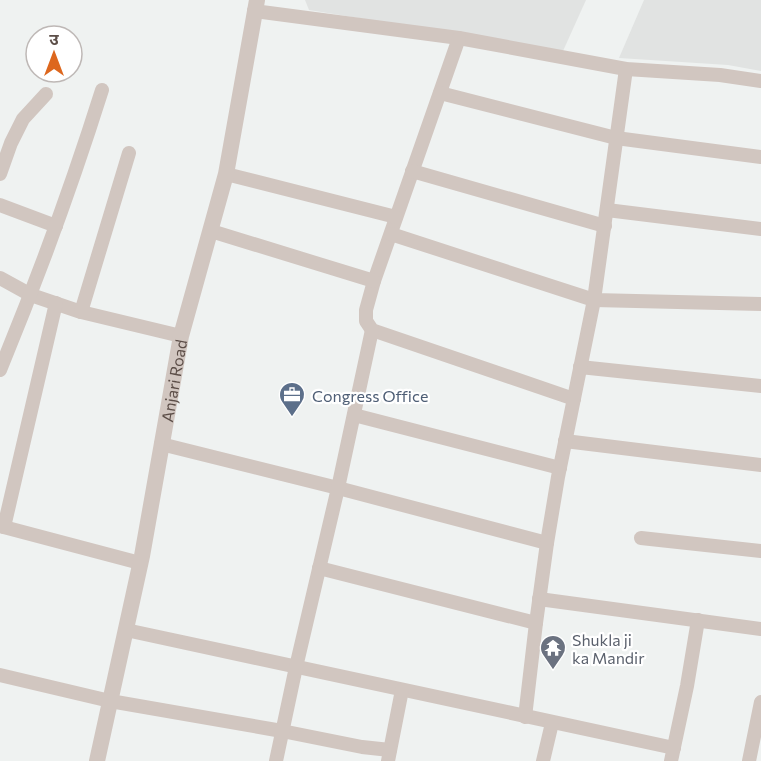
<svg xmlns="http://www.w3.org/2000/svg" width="761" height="761" viewBox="0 0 761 761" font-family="Commissioner,'Noto Sans Devanagari',sans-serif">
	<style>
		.education { fill: #e1e3e2 }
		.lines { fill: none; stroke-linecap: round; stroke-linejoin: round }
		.minor { stroke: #d1c6c0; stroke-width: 14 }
		.tertiary { stroke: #d1c6c0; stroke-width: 16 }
		.labels { text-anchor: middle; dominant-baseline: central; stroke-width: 4.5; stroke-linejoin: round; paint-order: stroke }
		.street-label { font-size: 16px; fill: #5c4e48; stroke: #fff }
		.service-label { font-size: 16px; fill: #4e5e75; stroke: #fff; text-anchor: start }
		.worship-label { font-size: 16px; fill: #5b616d; stroke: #fff; text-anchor: start }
	</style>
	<rect width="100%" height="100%" fill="#eff2f1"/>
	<!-- education -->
	<g class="education">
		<path d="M 305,0 L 586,0 L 563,51 L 309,10 Z"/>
		<path d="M 644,0 L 761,0 L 761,71 L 728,65 L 619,58 Z"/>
	</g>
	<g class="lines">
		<!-- minor -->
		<g class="minor">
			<path d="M 254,11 L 459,38 L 626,69 L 720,75 L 761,81"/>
			<path d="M 459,38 L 374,281 L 366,310 L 366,321 L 372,330 L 574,399"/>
			<path d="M 440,93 L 616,138 L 761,157"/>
			<path d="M 412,171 L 605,226"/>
			<path d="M 0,174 L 11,143 L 23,119 L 46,94"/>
			<path d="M 226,174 L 396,217"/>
			<path d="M 0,205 L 56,226"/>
			<path d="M 607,210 L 761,229"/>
			<path d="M 211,231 L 374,281"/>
			<path d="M 391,234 L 594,300 L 761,304"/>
			<path d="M 0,278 L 31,295 L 81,312 L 181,336"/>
			<path d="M 81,312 L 129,153"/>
			<path d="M 580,367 L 761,386"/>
			<path d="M 0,370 C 38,278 72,185 102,90"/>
			<path d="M 354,415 L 560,468"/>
			<path d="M 565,441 L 761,465"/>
			<path d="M 161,444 L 338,488 L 547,543"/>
			<path d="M 0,526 L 140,563"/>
			<path d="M 4,527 L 56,303"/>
			<path d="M 641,538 L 761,551"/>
			<path d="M 319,568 L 536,623"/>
			<path d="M 539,599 L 761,629"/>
			<path d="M 126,630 L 674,748"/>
			<path d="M 0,675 L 110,701 L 282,731 L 362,747 L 390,750"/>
			<path d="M 525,717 L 536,623 L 547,543 L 558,477 L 594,300 L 626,69"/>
			<path d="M 276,761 L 296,667 L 338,488 L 372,330"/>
			<path d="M 388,761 L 402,690"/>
			<path d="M 543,761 L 552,723"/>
			<path d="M 671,761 L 687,686 L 698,620"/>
			<path d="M 749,761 L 761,702"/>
		</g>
		<!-- tertiary -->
		<path class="tertiary" id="s1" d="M 97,761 L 142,556 L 181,336 L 226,174 L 257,0"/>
	</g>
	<!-- icons -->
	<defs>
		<symbol id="office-pin" viewBox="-11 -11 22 30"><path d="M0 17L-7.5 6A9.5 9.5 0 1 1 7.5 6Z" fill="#5c6f8a" stroke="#fff"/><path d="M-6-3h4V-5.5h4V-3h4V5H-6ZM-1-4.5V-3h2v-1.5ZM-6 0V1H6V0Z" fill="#fff"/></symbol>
		<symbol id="temple-pin" viewBox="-11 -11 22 30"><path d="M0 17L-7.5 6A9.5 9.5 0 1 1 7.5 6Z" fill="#6b7280" stroke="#fff"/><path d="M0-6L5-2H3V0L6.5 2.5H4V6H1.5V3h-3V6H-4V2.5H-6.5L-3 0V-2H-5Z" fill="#fff"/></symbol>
	</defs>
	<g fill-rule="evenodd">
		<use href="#office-pin" x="277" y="380" width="30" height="40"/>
		<use href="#temple-pin" x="538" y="633" width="30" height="40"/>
	</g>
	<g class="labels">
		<!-- street labels -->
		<g class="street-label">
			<text stroke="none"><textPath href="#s1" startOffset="388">Anjari Road</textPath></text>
		</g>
		<!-- service labels -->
		<g class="service-label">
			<text x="312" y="395">Congress Office</text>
		</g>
		<!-- worship labels -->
		<g class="worship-label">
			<text x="572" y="639">Shukla ji<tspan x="572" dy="18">ka Mandir</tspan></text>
		</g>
	</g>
	<!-- north arrow -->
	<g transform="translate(54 54)"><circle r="28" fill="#ffffff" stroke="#beb8b6" stroke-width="1.5"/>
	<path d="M0-4.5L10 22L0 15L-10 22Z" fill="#dd671e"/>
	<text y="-9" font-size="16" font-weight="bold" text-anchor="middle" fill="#5c4e48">उ</text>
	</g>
</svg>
